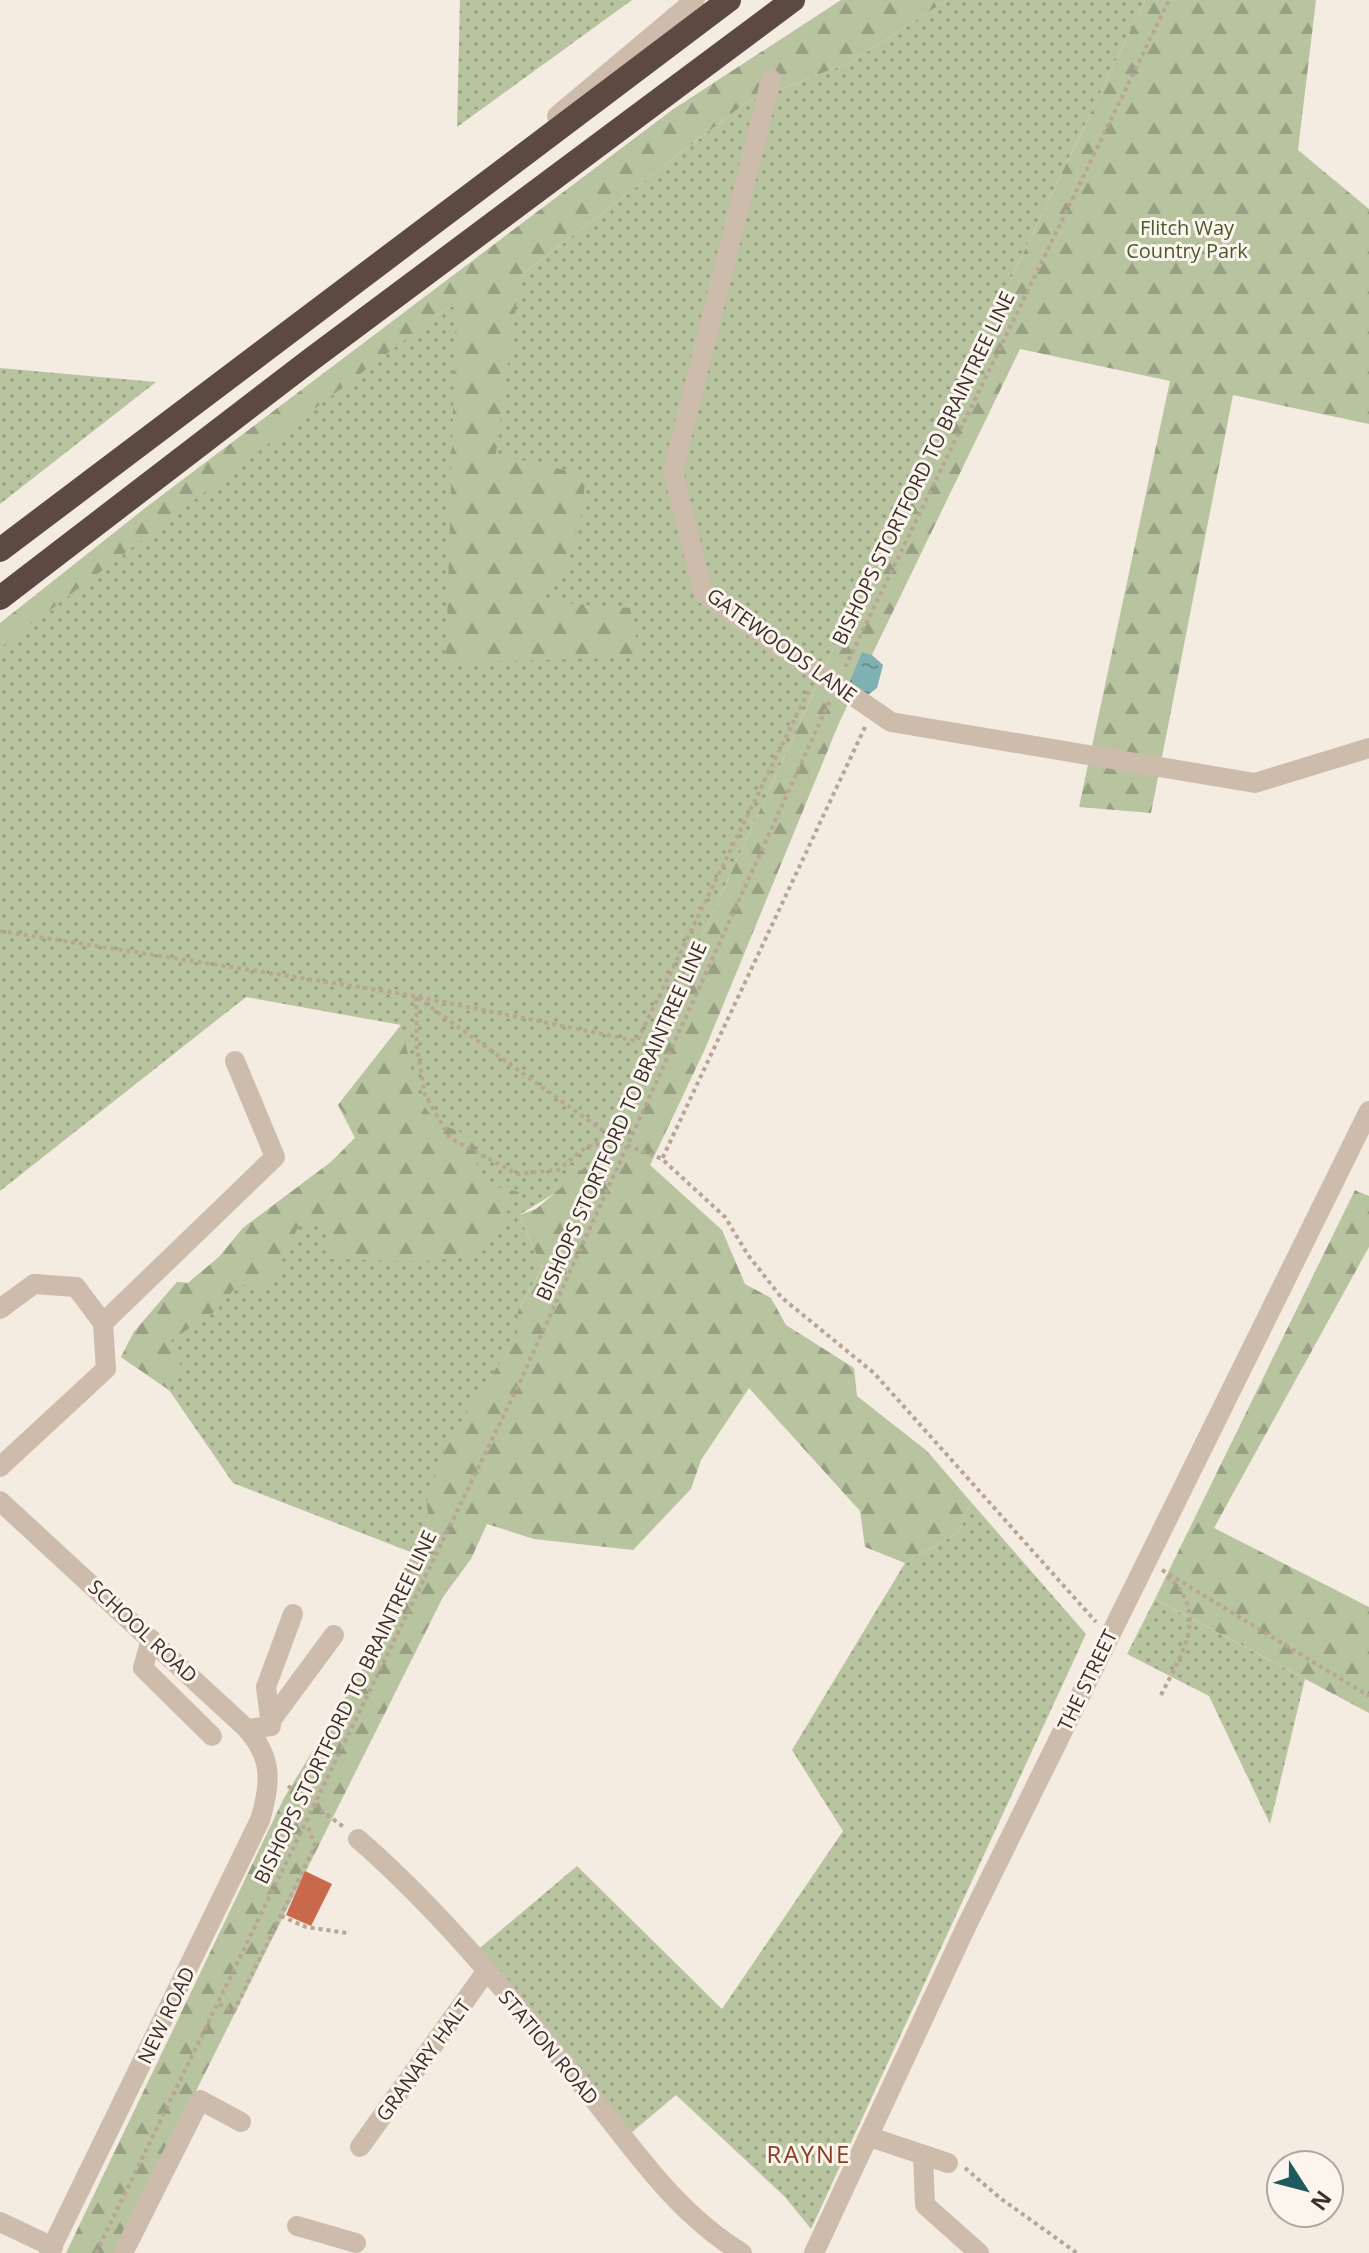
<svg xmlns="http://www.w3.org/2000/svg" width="1369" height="2253" viewBox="0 0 1369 2253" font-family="'Open Sans',sans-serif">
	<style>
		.grass { fill: url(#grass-dots) }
		.forest { fill: url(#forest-firs) }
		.water { fill: url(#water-ripples) }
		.building { fill: #c8694b }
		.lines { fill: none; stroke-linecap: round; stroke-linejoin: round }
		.path { stroke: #b9a596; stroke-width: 4; stroke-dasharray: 4 4; stroke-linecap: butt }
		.minor { stroke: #cdbbac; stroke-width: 20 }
		.highway { stroke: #5c4a42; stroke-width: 24 }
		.labels { text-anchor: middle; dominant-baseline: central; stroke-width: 6; stroke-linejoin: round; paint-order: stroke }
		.park-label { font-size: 20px; fill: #4a5a2e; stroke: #fbf5ee }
		.street-label { font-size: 20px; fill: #3b302b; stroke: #fbf5ee }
		.quarter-label { font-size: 24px; letter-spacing: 2px; fill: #8c3b22; stroke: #fbf5ee }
	</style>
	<defs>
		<pattern id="grass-dots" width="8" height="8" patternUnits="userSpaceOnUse" patternTransform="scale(2)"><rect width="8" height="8" fill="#b8c4a0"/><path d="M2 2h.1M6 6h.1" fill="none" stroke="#97a083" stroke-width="1.8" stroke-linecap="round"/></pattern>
		<pattern id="forest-firs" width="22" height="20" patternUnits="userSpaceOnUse" patternTransform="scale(2)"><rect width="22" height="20" fill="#b8c4a0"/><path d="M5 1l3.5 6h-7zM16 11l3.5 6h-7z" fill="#97a083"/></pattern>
		<pattern id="water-ripples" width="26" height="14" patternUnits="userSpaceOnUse" patternTransform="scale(2)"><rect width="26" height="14" fill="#7fb0b2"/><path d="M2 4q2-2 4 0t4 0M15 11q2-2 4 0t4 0" fill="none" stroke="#699091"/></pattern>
	</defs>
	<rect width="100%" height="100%" fill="#f4ebe1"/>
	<!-- grass -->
	<g class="grass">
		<path d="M 460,0 L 632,0 L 457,127 Z"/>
		<path d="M 947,0 L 1145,0 L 843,628 L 604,1151 L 560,1190 L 519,1215 L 542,1268 L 518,1311 L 519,1339 L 487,1380 L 427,1502 L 428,1525 L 413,1553 L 233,1483 L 169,1390 L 121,1357 L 134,1332 L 177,1282 L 188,1283 L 219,1257 L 243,1228 L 331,1162 L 355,1138 L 338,1105 L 401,1025 L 246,997 L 0,1191 L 0,642 L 444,310 L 520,276 L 747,102 L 851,62 Z"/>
		<path d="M 0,368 L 156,382 L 0,504 Z"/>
		<path d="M 971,1502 L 1086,1634 L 811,2229 L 785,2197 L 676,2095 L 631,2133 L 474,1953 L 577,1866 L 722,2009 L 843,1831 L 792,1750 L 905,1563 L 959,1532 Z"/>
		<path d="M 1155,1599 L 1305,1679 L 1270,1824 L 1209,1696 L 1127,1654 Z"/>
	</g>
	<!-- forest -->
	<g class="forest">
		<path d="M 841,0 L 947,0 L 851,62 L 747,102 L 520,276 L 496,454 L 586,475 L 581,517 L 565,570 L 537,601 L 630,608 L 640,657 L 446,663 L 456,305 L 444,310 L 0,648 L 0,623 L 149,505 L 672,110 Z"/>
		<path d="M 1145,0 L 1316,0 L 1298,150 L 1369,209 L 1369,424 L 1233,395 L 1151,813 L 1079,807 L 1170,381 L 1020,349 L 839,723 L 705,1049 L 650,1165 L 722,1230 L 745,1284 L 771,1298 L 786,1325 L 854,1368 L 857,1396 L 927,1451 L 971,1502 L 959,1532 L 905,1563 L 865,1547 L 860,1511 L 749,1388 L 701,1460 L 691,1489 L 633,1550 L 534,1539 L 487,1524 L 471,1559 L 443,1597 L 115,2253 L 66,2253 L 284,1798 L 379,1642 L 406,1583 L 399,1579 L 428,1525 L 427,1502 L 444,1449 L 487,1380 L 517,1341 L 518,1311 L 542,1268 L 519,1215 L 536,1209 L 604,1151 L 843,628 Z"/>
		<path d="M 401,1025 L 418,1098 L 436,1122 L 474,1138 L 479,1183 L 519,1192 L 485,1250 C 425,1269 385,1258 325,1259 L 329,1224 L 301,1221 L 268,1289 L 238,1284 L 217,1310 L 170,1341 L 182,1368 L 169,1390 L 121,1357 L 134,1332 L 177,1282 L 188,1283 L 219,1257 L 243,1228 L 331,1162 L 359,1134 L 338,1105 Z"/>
		<path d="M 1355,1190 L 1369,1196 L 1369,1247 L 1214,1528 L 1369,1607 L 1369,1713 L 1155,1599 Z"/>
	</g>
	<!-- water -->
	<path class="water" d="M 862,652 L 872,655 L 883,665 L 877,688 L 868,695 L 848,686 Z"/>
	<!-- building -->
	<path class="building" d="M 305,1871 L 332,1884 L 311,1926 L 286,1915 Z"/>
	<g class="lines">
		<!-- path -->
		<g class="path">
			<path d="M 845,667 L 1169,0"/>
			<path d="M 865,727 L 662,1159 L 725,1217 L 748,1255 L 781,1297 L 874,1373 L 1096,1622"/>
			<path d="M 0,931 L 404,994 L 637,1041 L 809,690"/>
			<path d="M 416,997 L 417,1048 L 425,1095 L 450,1138 L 517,1174 L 558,1170 L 587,1146 L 617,1141"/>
			<path d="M 418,998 L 617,1141 L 662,1159"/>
			<path d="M 1162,1570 L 1369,1696"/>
			<path d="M 1161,1695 C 1182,1653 1212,1611 1164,1574"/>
			<path d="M 288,1786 L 345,1828"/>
			<path d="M 281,1916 L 306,1927 L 347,1933"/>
			<path d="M 219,2004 L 234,2011 L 315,1846 L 307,1824"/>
			<path d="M 965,2168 L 1000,2198 L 1077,2253"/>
			<path d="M 96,2253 L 518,1386 L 830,700"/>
		</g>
		<!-- minor -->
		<g class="minor">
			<path d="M 771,79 L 673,471 L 703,593 L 891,722 L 1255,783 L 1369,748"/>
			<path d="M 557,116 L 695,0"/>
			<path d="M 0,1309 L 34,1284 L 76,1287 L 103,1323 L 106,1369 L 0,1467"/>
			<path d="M 103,1323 L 275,1157 L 235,1061"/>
			<path d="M 0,1501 L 247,1729 C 273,1758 271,1784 260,1820 L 49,2253"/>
			<path d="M 151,1639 L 143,1668 L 212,1736"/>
			<path d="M 272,1719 L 334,1635"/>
			<path d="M 247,1729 L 271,1726 L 266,1687 L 293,1614"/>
			<path d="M 358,1839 C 439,1909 515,2002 583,2086 C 631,2145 675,2213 742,2253"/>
			<path d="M 870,2137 L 948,2163"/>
			<path d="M 360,2147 L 485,1973"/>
			<path d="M 923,2155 L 925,2205 L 979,2253"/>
			<path d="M 0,2222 L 53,2247"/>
			<path d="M 297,2226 L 356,2243"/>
			<path d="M 123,2253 L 200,2100 L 241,2122"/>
			<path d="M 814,2253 L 966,1927 L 1369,1111"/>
		</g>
		<!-- highway -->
		<g class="highway">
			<path d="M 0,550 L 729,0"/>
			<path d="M 0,598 L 313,358 L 793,0"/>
		</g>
	</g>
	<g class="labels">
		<!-- park labels -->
		<g class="park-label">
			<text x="1187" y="227">Flitch Way<tspan x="1187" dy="23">Country Park</tspan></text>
		</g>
		<!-- street labels -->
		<g class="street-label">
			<text transform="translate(923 468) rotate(-64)">BISHOPS STORTFORD TO BRAINTREE LINE</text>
			<text transform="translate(782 645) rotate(36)">GATEWOODS LANE</text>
			<text transform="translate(621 1121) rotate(-66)">BISHOPS STORTFORD TO BRAINTREE LINE</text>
			<text transform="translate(143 1631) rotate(43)">SCHOOL ROAD</text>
			<text transform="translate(1087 1680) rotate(-64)">THE STREET</text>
			<text transform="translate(345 1707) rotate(-64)">BISHOPS STORTFORD TO BRAINTREE LINE</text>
			<text transform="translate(166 2015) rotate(-64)">NEW ROAD</text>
			<text transform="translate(549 2047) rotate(50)">STATION ROAD</text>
			<text transform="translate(423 2060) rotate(-54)">GRANARY HALT</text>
		</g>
		<!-- quarter labels -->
		<g class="quarter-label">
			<text x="809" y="2153">RAYNE</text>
		</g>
	</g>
	<!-- north arrow -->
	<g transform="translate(1305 2189) rotate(126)"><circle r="38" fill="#fbf5ee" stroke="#aea6a0" stroke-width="2"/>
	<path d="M0-6L14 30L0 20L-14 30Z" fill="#1f5a5e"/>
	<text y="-12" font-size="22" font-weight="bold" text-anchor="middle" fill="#3b302b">N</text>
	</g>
</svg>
